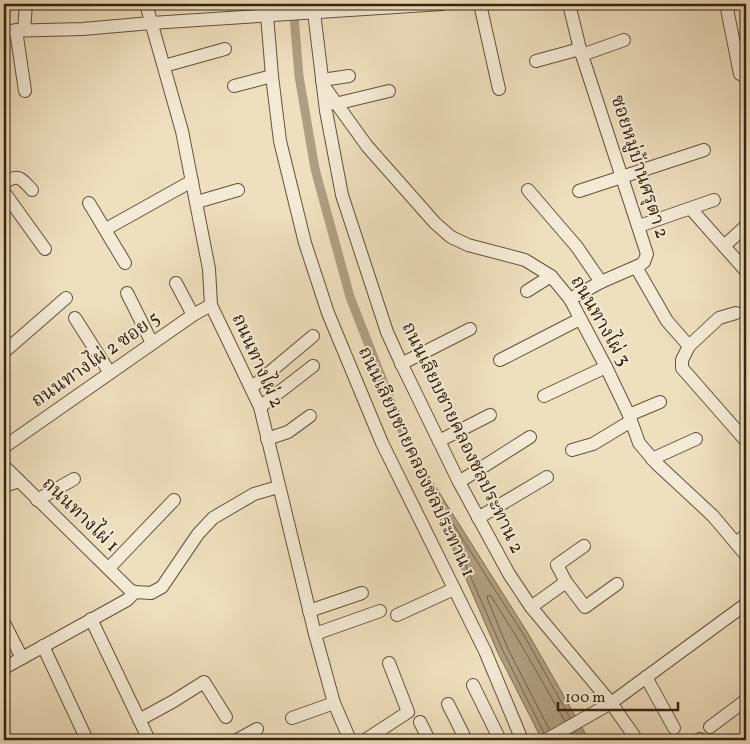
<svg xmlns="http://www.w3.org/2000/svg" width="750" height="744" viewBox="0 0 750 744" font-family="Vollkorn,'Noto Serif Thai',serif">
	<style>
		.water { fill: #af9f82; stroke: #7e6d54 }
		.lines { fill: none; stroke-linecap: round; stroke-linejoin: round }
		.shore { stroke: #726148; stroke-width: 1 }
		.canal { stroke: #af9f82; stroke-width: 9 }
		.minor-casing { stroke: #63523a; stroke-width: 14 }
		.minor { stroke: #f4ead5; stroke-width: 12 }
		.labels { text-anchor: middle; dominant-baseline: central; stroke-width: 4; stroke-linejoin: round; paint-order: stroke }
		.street-label { font-size: 19px; fill: #35230e; stroke: #f4ead5 }
	</style>
	<rect width="100%" height="100%" fill="#eedfbe"/>
	<filter id="stains"><feTurbulence type="fractalNoise" baseFrequency=".004" numOctaves="4"/><feColorMatrix values="0 0 0 0 .2 0 0 0 0 .09 0 0 0 0 .02 0 0 0 .5 -.17"/></filter>
	<radialGradient id="worn" r=".72"><stop offset=".6" stop-color="#630" stop-opacity="0"/><stop offset="1" stop-color="#630" stop-opacity=".3"/></radialGradient>
	<!-- water -->
	<path class="water" d="M 406,440 L 529,635 L 589,740 L 542,740 L 498,653 Z"/>
	<g class="lines">
		<!-- shore -->
		<g class="shore">
			<path d="M 549,729 L 508,649 L 487,598 L 488,595 L 491,596 L 519,641 L 565,721"/>
			<path d="M 544,733 L 503,651 L 449,527 L 450,523 L 453,524 L 525,637 L 570,718"/>
		</g>
		<!-- canal -->
		<path class="canal" d="M 293,4 L 299,76 L 315,169 L 350,297 L 406,440 L 412,450"/>
		<defs>
			<g id="minor">
				<path d="M 146,4 L 182,131 L 209,269 L 211,305 L 260,407 L 315,634 L 334,703 L 350,740"/>
				<path d="M 313,4 L 326,111 L 342,195 L 387,332 L 402,365 L 459,482 L 509,574 L 531,607 L 611,703 L 637,740"/>
				<path d="M 480,4 L 499,89"/>
				<path d="M 569,4 L 580,49 L 647,254 L 644,262 L 640,265 L 601,282 L 570,299"/>
				<path d="M 726,4 L 740,74"/>
				<path d="M 267,15 L 272,76 L 280,141 L 305,243 L 328,313 L 382,443 L 485,651 L 522,740"/>
				<path d="M 16,30 L 25,91"/>
				<path d="M 24,30 L 26,4"/>
				<path d="M 4,31 L 83,29 L 151,23 L 442,4"/>
				<path d="M 582,55 L 624,40"/>
				<path d="M 536,61 L 580,49"/>
				<path d="M 164,66 L 225,49"/>
				<path d="M 322,80 L 349,76"/>
				<path d="M 234,86 L 272,76"/>
				<path d="M 326,89 L 367,146 L 435,223 L 451,237 L 468,245 L 525,260 L 551,276 L 570,299 L 606,367 L 629,415 L 639,443 L 656,463 L 713,516 L 746,555"/>
				<path d="M 335,104 L 389,91"/>
				<path d="M 4,183 C 18,173 21,178 32,190"/>
				<path d="M 528,190 L 577,247 L 601,282"/>
				<path d="M 579,191 L 704,150"/>
				<path d="M 4,192 L 45,249"/>
				<path d="M 197,202 L 238,190"/>
				<path d="M 89,203 L 125,263"/>
				<path d="M 691,209 L 746,271"/>
				<path d="M 639,226 L 714,200"/>
				<path d="M 106,229 L 192,181"/>
				<path d="M 724,246 L 746,226"/>
				<path d="M 636,267 L 667,321 L 689,346"/>
				<path d="M 176,283 L 193,315"/>
				<path d="M 527,291 L 551,276"/>
				<path d="M 127,293 L 152,343"/>
				<path d="M 736,313 L 719,318 L 689,346 L 682,360 L 682,368 L 746,441"/>
				<path d="M 75,318 L 110,373"/>
				<path d="M 4,352 L 66,298"/>
				<path d="M 500,360 L 580,319"/>
				<path d="M 401,364 L 470,329"/>
				<path d="M 251,388 L 313,336"/>
				<path d="M 544,396 L 606,367"/>
				<path d="M 260,407 L 313,366"/>
				<path d="M 629,415 L 660,402"/>
				<path d="M 267,439 L 288,432 L 310,416"/>
				<path d="M 439,441 L 490,415"/>
				<path d="M 4,447 L 193,315 L 211,305"/>
				<path d="M 572,450 L 593,444 L 631,421"/>
				<path d="M 652,459 L 696,439"/>
				<path d="M 4,466 L 130,590 L 135,592 L 127,600 L 4,668"/>
				<path d="M 459,482 L 530,437"/>
				<path d="M 4,486 L 19,481"/>
				<path d="M 37,500 L 74,479"/>
				<path d="M 478,518 L 547,477"/>
				<path d="M 736,543 L 746,535"/>
				<path d="M 584,546 L 557,565 L 566,582 L 585,607 L 617,584"/>
				<path d="M 109,568 L 174,500"/>
				<path d="M 135,592 L 151,593 L 162,587 L 198,534 L 213,518 L 254,494 L 278,487"/>
				<path d="M 531,607 L 566,582"/>
				<path d="M 309,611 L 362,593"/>
				<path d="M 397,615 L 454,589"/>
				<path d="M 91,619 L 149,740"/>
				<path d="M 4,623 L 22,658"/>
				<path d="M 315,634 L 380,611"/>
				<path d="M 43,646 L 87,740"/>
				<path d="M 646,677 L 674,728"/>
				<path d="M 473,685 L 500,740"/>
				<path d="M 448,704 L 466,740"/>
				<path d="M 292,718 L 334,703"/>
				<path d="M 139,720 L 172,702 L 204,682 L 226,717"/>
				<path d="M 420,722 L 429,740"/>
				<path d="M 710,727 L 746,700"/>
				<path d="M 237,740 L 257,729"/>
				<path d="M 365,740 L 408,712 L 389,663"/>
				<path d="M 546,740 L 611,703 L 746,604"/>
				<path d="M 698,740 L 700,739"/>
			</g>
		</defs>
		<!-- minor casing -->
		<use href="#minor" class="minor-casing"/>
		<!-- minor -->
		<use href="#minor" class="minor"/>
	</g>
	<g class="labels">
		<!-- street labels -->
		<g class="street-label">
			<text transform="translate(639 167) rotate(72)">ซอยหมู่บ้านศรุตา 2</text>
			<text transform="translate(600 321) rotate(60)">ถนนทางไผ่ 3</text>
			<text transform="translate(96 360) rotate(-35)">ถนนทางไผ่ 2 ซอย 5</text>
			<text transform="translate(257 361) rotate(66)">ถนนทางไผ่ 2</text>
			<text transform="translate(462 438) rotate(64)">ถนนเลียบชายคลองชลประทาน 2</text>
			<text transform="translate(416 462) rotate(65)">ถนนเลียบชายคลองชลประทาน 1</text>
			<text transform="translate(80 515) rotate(44)">ถนนทางไผ่ 1</text>
		</g>
	</g>
	<!-- margin -->
	<rect width="750" height="744" fill="none" stroke="#eedfbe" stroke-width="20"/>
	<rect x="5" y="5" width="740" height="734" fill="none" stroke="#35230e" stroke-width="2.5"/>
	<rect x="10" y="10" width="730" height="724" fill="none" stroke="#35230e"/>
	<!-- scale -->
	<path d="M558 702v8h120v-8" fill="none" stroke="#35230e" stroke-width="2.5"/>
	<text x="565" y="702" font-size="15" fill="#35230e" stroke="#f4ead5" stroke-width="4" paint-order="stroke">100 m</text>
	<rect width="100%" height="100%" filter="url(#stains)"/>
	<rect width="100%" height="100%" fill="url(#worn)"/>
</svg>
